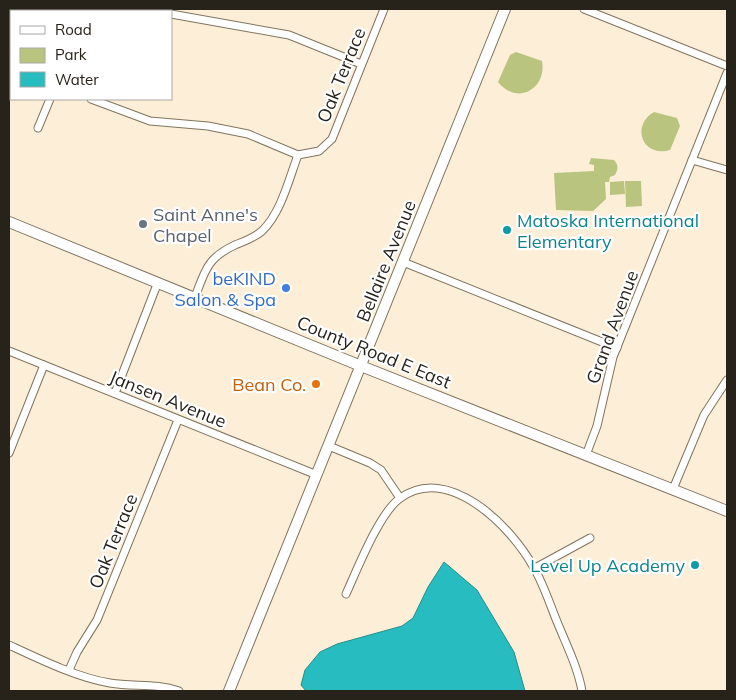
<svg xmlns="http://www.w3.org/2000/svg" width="736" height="700" viewBox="0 0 736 700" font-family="Mulish,sans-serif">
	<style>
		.green { fill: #b9c47f }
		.water { fill: #27bcbf; stroke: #278e8e }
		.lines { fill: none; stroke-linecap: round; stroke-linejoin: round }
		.street-casing { stroke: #80745f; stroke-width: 9 }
		.secondary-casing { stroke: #80745f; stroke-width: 12 }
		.street { stroke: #fff; stroke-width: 7 }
		.secondary { stroke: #fff; stroke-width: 10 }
		.worship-dot { fill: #6b7280; stroke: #fff; stroke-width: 2 }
		.culture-dot { fill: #0f9aa8; stroke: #fff; stroke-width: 2 }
		.shop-dot { fill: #3f7fe0; stroke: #fff; stroke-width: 2 }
		.food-dot { fill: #e8710a; stroke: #fff; stroke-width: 2 }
		.labels { text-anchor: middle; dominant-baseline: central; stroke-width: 4.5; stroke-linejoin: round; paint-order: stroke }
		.street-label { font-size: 18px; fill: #27221a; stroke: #fff }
		.worship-label { font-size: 18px; fill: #5b616d; stroke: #fff; text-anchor: start }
		.culture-label { font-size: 18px; fill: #0d838f; stroke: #fff; text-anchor: start }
		.shop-label { font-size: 18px; fill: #366cbe; stroke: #fff; text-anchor: end }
		.food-label { font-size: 18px; fill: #c56008; stroke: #fff; text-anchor: end }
	</style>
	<rect width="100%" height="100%" fill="#fceed7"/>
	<!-- green -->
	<g class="green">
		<path d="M 516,52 L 542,61 C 547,89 517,106 498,82 L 510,55 Z"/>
		<path d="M 654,112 L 677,118 L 680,126 L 670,150 C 643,158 630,126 654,112 Z"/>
		<path d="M 591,158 L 614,160 C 619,166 618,169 615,175 L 610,177 L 609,182 L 605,182 L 606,199 L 593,211 L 556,210 L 554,173 L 594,171 L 594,165 L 589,164 Z"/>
		<path d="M 624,181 L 625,194 L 610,195 L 610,182 Z"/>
		<path d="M 625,181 L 641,181 L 642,206 L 626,207 Z"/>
	</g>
	<!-- water -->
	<path class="water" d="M 444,562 L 477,590 L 514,652 L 525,691 L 306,691 L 301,685 L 305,670 L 320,652 L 337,644 L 402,626 L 413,618 L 428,587 Z"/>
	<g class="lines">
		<defs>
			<g id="street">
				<path d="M 157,9 L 163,11"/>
				<path d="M 584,9 L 727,66"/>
				<path d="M 86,11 L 87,9"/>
				<path d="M 171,14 L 289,35 L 361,64"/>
				<path d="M 91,99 L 150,121 L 208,126 L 248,134 L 298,155"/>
				<path d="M 38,128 L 50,99"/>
				<path d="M 298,155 L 319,151 L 332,139 L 384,9"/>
				<path d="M 692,160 L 727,170"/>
				<path d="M 403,262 L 617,348"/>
				<path d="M 195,297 C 205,271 207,258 235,245 C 245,241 254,238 262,231 C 281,213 289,179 298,155"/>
				<path d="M 9,351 L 317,475"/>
				<path d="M 115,393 L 158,282"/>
				<path d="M 329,446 L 370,463 L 381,470 L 400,498"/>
				<path d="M 9,453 L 44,365"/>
				<path d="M 586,455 L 597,426 L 613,357 L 727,73"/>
				<path d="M 673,489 L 704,415 L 727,380"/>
				<path d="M 535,568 L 590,538"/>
				<path d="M 346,594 C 357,570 379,514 399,499 C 448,462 512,527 534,568 C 544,585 550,605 558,624 C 567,646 578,668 582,691"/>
				<path d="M 9,645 C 39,659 78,678 110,683 C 134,687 156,683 179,691"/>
				<path d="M 69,670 L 77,652 L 97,620 L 178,420"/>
			</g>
			<g id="secondary">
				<path d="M 9,222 L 361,366 L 727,511"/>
				<path d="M 229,691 L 505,9"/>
			</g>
		</defs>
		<!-- street casing -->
		<use href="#street" class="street-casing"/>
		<!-- secondary casing -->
		<use href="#secondary" class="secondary-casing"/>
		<!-- street -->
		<use href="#street" class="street"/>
		<!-- secondary -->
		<use href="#secondary" class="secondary"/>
	</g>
	<!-- markers -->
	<circle class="worship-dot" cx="143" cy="224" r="5"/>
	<g class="culture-dot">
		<circle cx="507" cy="230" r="5"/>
		<circle cx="695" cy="565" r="5"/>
	</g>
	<circle class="shop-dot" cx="286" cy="288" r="5"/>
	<circle class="food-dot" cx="316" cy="384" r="5"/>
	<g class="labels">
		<!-- street labels -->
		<g class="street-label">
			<text transform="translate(341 75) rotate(-68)">Oak Terrace</text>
			<text transform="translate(386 261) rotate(-68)">Bellaire Avenue</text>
			<text transform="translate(612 327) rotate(-70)">Grand Avenue</text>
			<text transform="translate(374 352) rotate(22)">County Road E East</text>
			<text transform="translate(168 399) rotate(22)">Jansen Avenue</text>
			<text transform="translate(113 541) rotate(-68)">Oak Terrace</text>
		</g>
		<!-- worship labels -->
		<g class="worship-label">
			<text x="153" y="214">Saint Anne's<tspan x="153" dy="21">Chapel</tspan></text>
		</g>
		<!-- culture labels -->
		<g class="culture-label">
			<text x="517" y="220">Matoska International<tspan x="517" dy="21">Elementary</tspan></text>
			<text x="685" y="565" text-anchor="end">Level Up Academy</text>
		</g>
		<!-- shop labels -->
		<g class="shop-label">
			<text x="276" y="278">beKIND<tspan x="276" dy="21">Salon &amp; Spa</tspan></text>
		</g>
		<!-- food labels -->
		<g class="food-label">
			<text x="306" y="384">Bean Co.</text>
		</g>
	</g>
	<!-- border -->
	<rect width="736" height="700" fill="none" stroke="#27221a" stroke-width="20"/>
	<!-- legend -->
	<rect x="10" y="10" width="162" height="90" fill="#ffffff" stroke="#a9a7a3"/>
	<rect x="20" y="26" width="25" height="8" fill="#ffffff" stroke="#a9a7a3"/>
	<text x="55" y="35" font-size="15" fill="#27221a">Road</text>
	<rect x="20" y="48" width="25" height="15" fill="#b9c47f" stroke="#a9a7a3"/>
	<text x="55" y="60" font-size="15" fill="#27221a">Park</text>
	<rect x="20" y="72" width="25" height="15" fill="#27bcbf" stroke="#a9a7a3"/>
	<text x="55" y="85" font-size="15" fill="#27221a">Water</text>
</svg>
